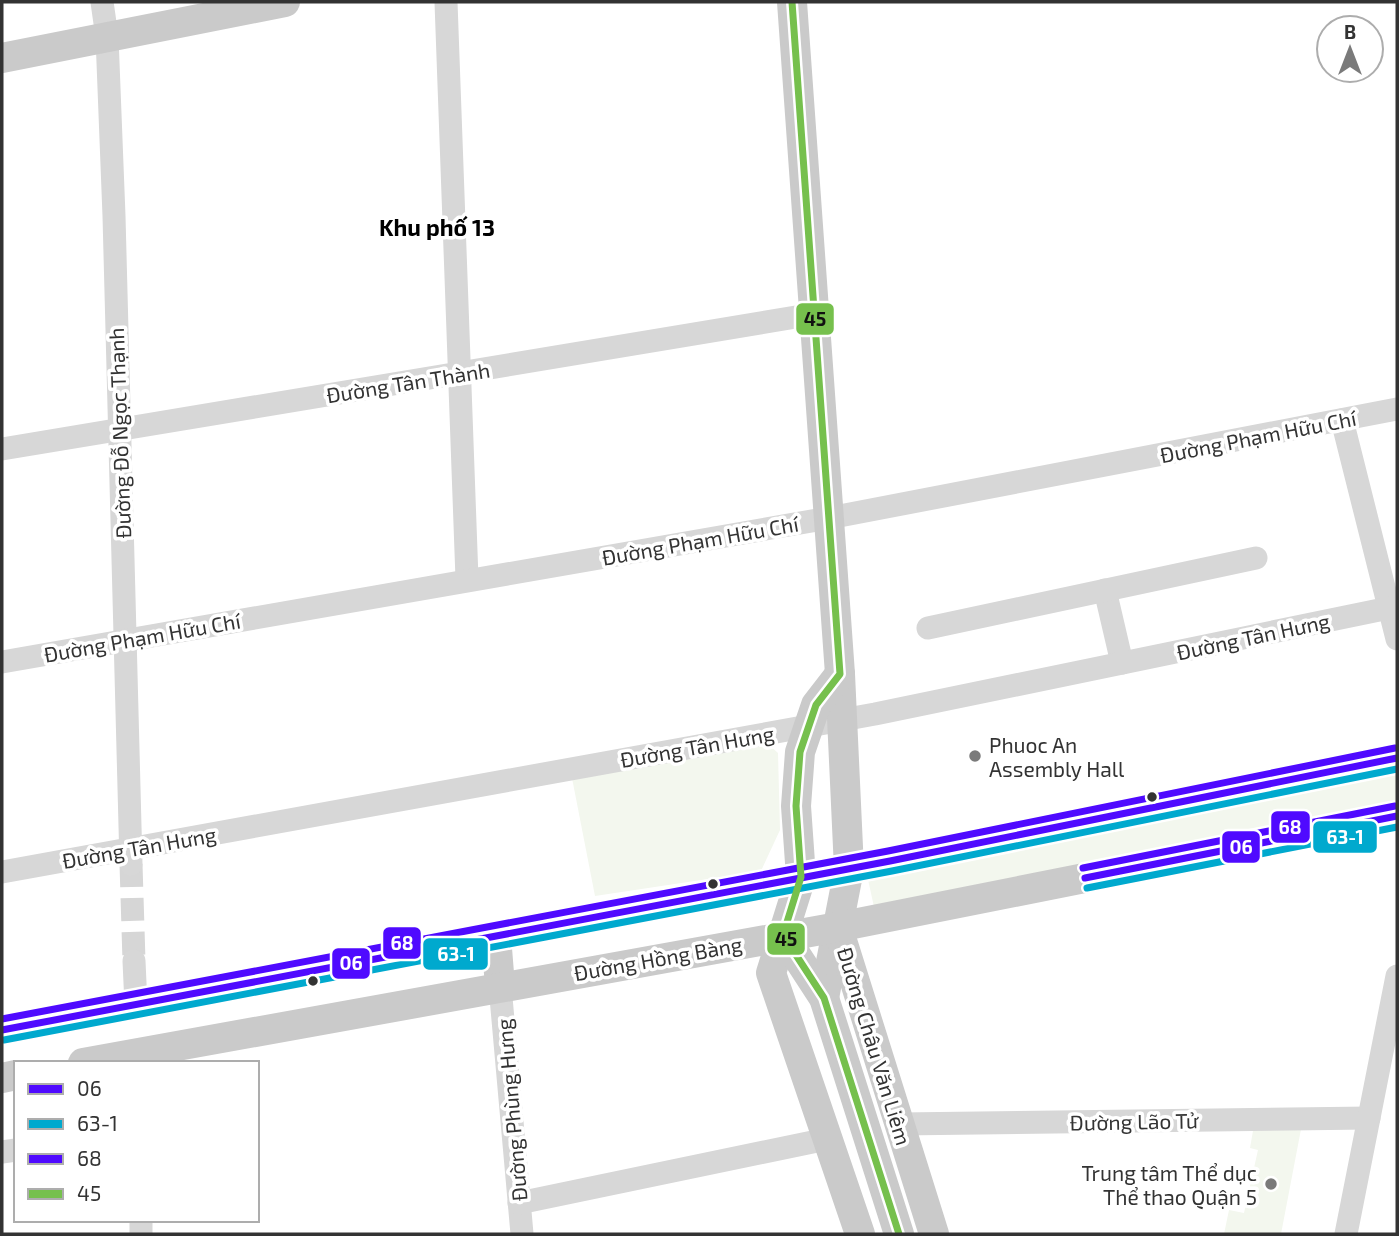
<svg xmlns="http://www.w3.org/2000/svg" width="1399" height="1236" viewBox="0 0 1399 1236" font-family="'Exo 2',sans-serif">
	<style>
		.green { fill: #f3f7ee }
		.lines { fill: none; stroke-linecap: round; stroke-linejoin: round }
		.minor-tunnel { stroke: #d6d6d6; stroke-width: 23; stroke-dasharray: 23 11; stroke-linecap: butt }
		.minor { stroke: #d7d7d7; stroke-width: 23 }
		.major { stroke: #cacaca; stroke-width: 30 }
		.bus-1-casing { stroke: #fff; stroke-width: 12 }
		.bus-2-casing { stroke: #fff; stroke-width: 12 }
		.bus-3-casing { stroke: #fff; stroke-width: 12 }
		.bus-4-casing { stroke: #fff; stroke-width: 12 }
		.bus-1 { stroke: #4f0aff; stroke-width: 7 }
		.bus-2 { stroke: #00a9ce; stroke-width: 7 }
		.bus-3 { stroke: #4f0aff; stroke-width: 7 }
		.bus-4 { stroke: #76c04d; stroke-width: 7 }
		.poi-dot { fill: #7a7a7a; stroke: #fff; stroke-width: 2.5 }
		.bus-dot { fill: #333; stroke: #fff; stroke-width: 2.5 }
		.labels { text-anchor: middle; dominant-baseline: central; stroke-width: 7; stroke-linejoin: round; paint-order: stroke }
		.street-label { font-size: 21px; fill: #333; stroke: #fff }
		.poi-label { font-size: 21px; fill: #333; stroke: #fff; text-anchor: start }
		.neighbourhood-label { font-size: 23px; font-weight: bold; fill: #000; stroke: #fff }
		.line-badge { stroke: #fff; stroke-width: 2.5 }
		.badge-label { font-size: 19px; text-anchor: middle; font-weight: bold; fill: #fff }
		.pale-badge-label { font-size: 19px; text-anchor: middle; font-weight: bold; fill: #111 }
	</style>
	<rect width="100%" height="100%" fill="#fff"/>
	<!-- green -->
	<g class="green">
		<path d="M 767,743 L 778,753 L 780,830 L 761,871 L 595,896 L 572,778 Z"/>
		<path d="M 1397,770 L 1397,804 L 874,907 L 867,875 Z"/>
		<path d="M 1302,1124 L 1281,1234 L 1224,1234 L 1229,1210 L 1244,1213 L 1258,1150 L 1250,1148 L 1254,1125 Z"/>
	</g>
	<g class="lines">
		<!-- minor-tunnel -->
		<path class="minor-tunnel" d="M 131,864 L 134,961"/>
		<!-- minor -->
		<g class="minor">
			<path d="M 102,2 L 107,37 L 114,216 L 131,864"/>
			<path d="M 446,2 L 467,579"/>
			<path d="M 1342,420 L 1397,639"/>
			<path d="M 2,449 L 814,314"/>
			<path d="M 1105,590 L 1122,663"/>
			<path d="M 928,628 L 1256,558"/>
			<path d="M 2,662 L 829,518 L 1397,409"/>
			<path d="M 2,872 L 875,714 L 1389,608"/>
			<path d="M 134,961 L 136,1005"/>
			<path d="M 500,986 L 522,1234"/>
			<path d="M 900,1124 L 1369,1118"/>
			<path d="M 2,1152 L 16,1150"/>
			<path d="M 519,1203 L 827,1139"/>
			<path d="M 141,1220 L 141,1234"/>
			<path d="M 1346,1234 L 1397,976"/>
		</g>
		<!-- major -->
		<g class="major">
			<path d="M 792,2 L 840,674 L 849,869 L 824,998"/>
			<path d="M 2,58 L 285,2"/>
			<path d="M 840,674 L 816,705 L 800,752 L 796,806 L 801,877 L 771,973 L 860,1234"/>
			<path d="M 839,931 L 934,1234"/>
			<path d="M 783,935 L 824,998 L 899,1234"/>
			<path d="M 496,936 L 500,986"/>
			<path d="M 2,1030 L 890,861 L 1397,758"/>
			<path d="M 83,1063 L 838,927 L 1397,816"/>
			<path d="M 2,1078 L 16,1075"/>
		</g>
		<defs>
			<g id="bus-1">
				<path d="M 1085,878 L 1397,816"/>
				<path d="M 2,1030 L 890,861 L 1397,758"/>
			</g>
			<g id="bus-2">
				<path d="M 1087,888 L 1397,827"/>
				<path d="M 4,1040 L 892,871 L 1397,769"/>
			</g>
			<g id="bus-3">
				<path d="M 1083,868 L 1395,806"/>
				<path d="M 2,1019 L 888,851 L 1395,748"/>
			</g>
			<path id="bus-4" d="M 792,2 L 840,674 L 816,705 L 800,752 L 796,806 L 801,877 L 783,935 L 824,998 L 899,1234"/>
		</defs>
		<!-- bus-1 casing -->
		<use href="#bus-1" class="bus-1-casing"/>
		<!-- bus-2 casing -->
		<use href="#bus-2" class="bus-2-casing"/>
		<!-- bus-3 casing -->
		<use href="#bus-3" class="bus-3-casing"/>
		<!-- bus-4 casing -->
		<use href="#bus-4" class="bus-4-casing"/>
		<!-- bus-1 -->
		<use href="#bus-1" class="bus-1"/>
		<!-- bus-2 -->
		<use href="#bus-2" class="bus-2"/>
		<!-- bus-3 -->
		<use href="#bus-3" class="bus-3"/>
		<!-- bus-4 -->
		<use href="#bus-4" class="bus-4"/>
	</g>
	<!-- markers -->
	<g class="poi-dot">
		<circle cx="975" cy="756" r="7"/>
		<circle cx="1271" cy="1184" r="7"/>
	</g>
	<g class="bus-dot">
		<circle cx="1152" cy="797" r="6"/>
		<circle cx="713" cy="884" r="6"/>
		<circle cx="313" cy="981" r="6"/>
	</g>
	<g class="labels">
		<!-- street labels -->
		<g class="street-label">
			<text transform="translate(408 382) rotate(-9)">Đường Tân Thành</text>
			<text transform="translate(119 433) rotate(-92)">Đường Đỗ Ngọc Thạnh</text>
			<text transform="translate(1258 436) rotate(-11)">Đường Phạm Hữu Chí</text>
			<text transform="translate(700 540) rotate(-10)">Đường Phạm Hữu Chí</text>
			<text transform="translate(1253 636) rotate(-12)">Đường Tân Hưng</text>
			<text transform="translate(142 637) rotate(-10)">Đường Phạm Hữu Chí</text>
			<text transform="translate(697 746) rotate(-10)">Đường Tân Hưng</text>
			<text transform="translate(139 847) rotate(-10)">Đường Tân Hưng</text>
			<text transform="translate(658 958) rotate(-10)">Đường Hồng Bàng</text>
			<text transform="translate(875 1046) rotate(73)">Đường Châu Văn Liêm</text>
			<text transform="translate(511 1110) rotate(-95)">Đường Phùng Hưng</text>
			<text transform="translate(1134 1121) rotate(-1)">Đường Lão Tử</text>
		</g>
		<!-- poi labels -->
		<g class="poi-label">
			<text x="989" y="744">Phuoc An<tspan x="989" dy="24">Assembly Hall</tspan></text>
			<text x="1257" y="1172" text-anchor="end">Trung tâm Thể dục<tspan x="1257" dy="24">Thể thao Quận 5</tspan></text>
		</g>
		<!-- neighbourhood labels -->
		<g class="neighbourhood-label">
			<text x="437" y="227">Khu phố 13</text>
		</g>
	</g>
	<g class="line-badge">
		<rect x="795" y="302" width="40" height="34" rx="7" fill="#76c04d"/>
		<rect x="1270" y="810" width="41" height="34" rx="7" fill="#4f0aff"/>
		<rect x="1312" y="820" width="66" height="34" rx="7" fill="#00a9ce"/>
		<rect x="1221" y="830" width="40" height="34" rx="7" fill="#4f0aff"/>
		<rect x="766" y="922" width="40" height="34" rx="7" fill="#76c04d"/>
		<rect x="382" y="926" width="40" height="34" rx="7" fill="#4f0aff"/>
		<rect x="422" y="937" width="67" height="34" rx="7" fill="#00a9ce"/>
		<rect x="331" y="947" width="40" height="33" rx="7" fill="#4f0aff"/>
	</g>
	<g class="badge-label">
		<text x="1290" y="834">68</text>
		<text x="1345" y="844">63-1</text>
		<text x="1241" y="854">06</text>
		<text x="402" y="950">68</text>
		<text x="456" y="961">63-1</text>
		<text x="351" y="970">06</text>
	</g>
	<g class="pale-badge-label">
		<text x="815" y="326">45</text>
		<text x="786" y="946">45</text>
	</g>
	<!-- border -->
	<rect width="1399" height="1236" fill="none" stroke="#333333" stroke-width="7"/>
	<!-- legend -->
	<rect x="14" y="1061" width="245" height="161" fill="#ffffff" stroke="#adadad" stroke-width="2"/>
	<rect x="28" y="1084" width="35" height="10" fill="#4f0aff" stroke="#adadad" stroke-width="2"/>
	<text x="77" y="1096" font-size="21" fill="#333333">06</text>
	<rect x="28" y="1119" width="35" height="10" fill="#00a9ce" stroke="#adadad" stroke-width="2"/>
	<text x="77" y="1131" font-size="21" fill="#333333">63-1</text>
	<rect x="28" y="1154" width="35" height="10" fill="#4f0aff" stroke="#adadad" stroke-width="2"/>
	<text x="77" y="1166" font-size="21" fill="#333333">68</text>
	<rect x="28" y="1189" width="35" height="10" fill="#76c04d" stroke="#adadad" stroke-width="2"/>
	<text x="77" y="1201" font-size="21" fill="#333333">45</text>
	<!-- north arrow -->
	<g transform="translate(1350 49)"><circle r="33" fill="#ffffff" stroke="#adadad" stroke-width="2"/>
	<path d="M0-5L12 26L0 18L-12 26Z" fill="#7a7a7a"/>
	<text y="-10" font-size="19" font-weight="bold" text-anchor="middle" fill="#333333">B</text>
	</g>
</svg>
